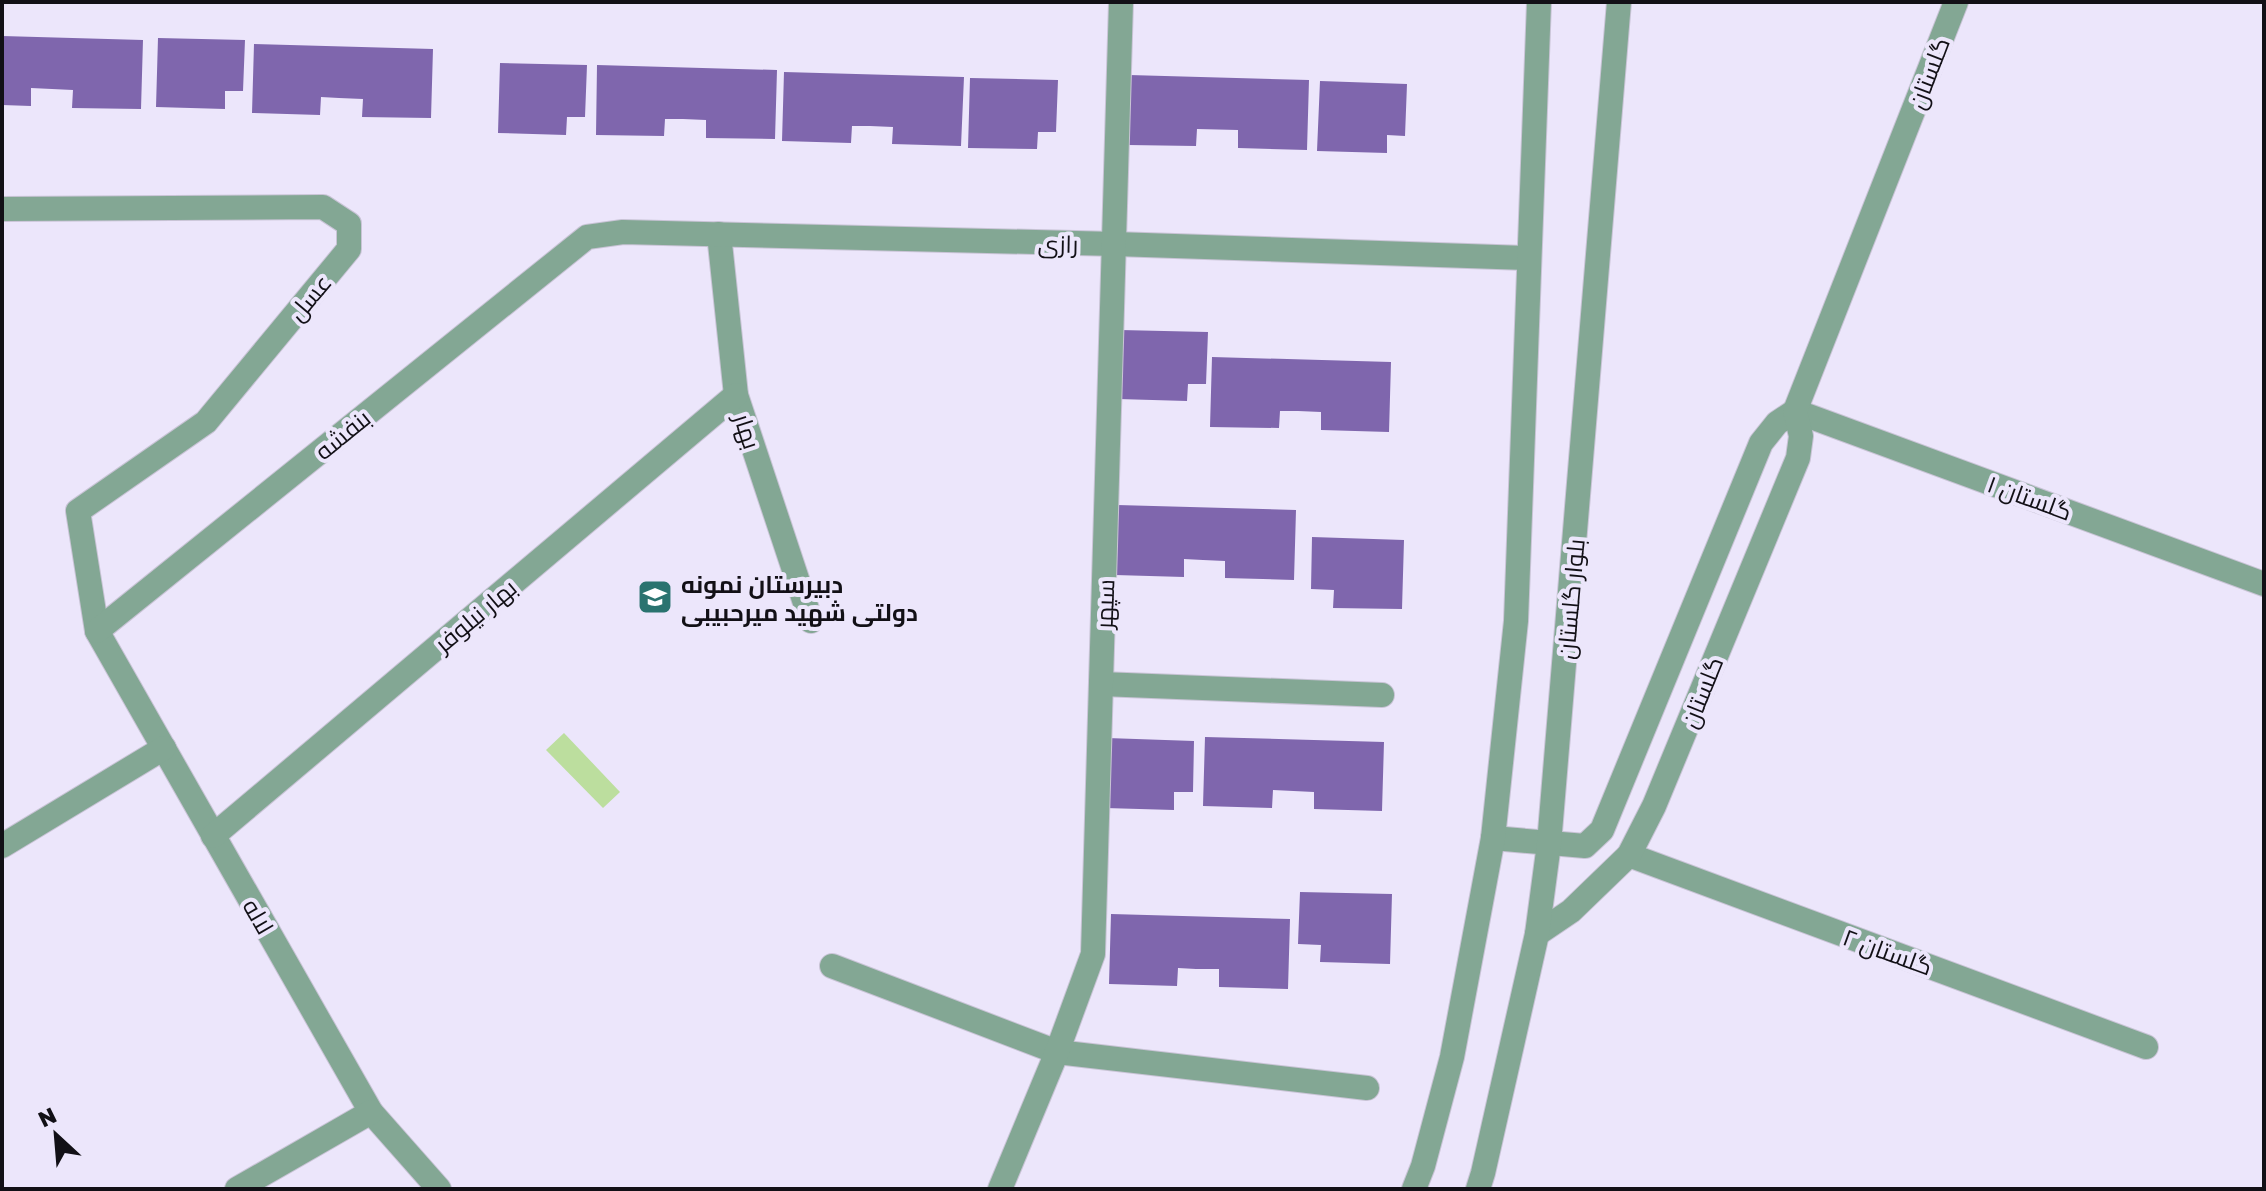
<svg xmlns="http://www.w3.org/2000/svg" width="2266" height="1191" viewBox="0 0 2266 1191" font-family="'Golos Text',Cairo,sans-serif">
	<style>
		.green { fill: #bcde9e }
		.building { fill: #7f66ad }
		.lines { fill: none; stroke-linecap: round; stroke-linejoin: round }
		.minor-casing { stroke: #c9c4d6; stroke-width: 26 }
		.minor { stroke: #83a794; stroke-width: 24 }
		.labels { text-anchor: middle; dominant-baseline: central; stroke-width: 8; stroke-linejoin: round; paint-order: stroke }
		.street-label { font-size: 24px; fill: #121016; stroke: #ece6fb }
		.poi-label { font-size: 24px; font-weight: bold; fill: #121016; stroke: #ece6fb; text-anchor: start }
	</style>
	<rect width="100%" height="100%" fill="#ece6fb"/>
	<!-- green -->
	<path class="green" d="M 564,733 L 620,792 L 603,808 L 546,750 Z"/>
	<!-- building -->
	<g class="building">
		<path d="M 2,36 L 143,40 L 141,109 L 72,108 L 73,90 L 31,88 L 31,106 L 2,105 Z"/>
		<path d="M 158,38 L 245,40 L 243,91 L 225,91 L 225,109 L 156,107 Z"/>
		<path d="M 254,44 L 433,49 L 431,118 L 362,117 L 363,99 L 339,98 L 321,97 L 320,115 L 252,113 Z"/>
		<path d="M 500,63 L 587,65 L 585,117 L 567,117 L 566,135 L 498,133 Z"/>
		<path d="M 597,65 L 777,70 L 775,139 L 706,138 L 706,120 L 683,119 L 665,119 L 664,136 L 596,135 Z"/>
		<path d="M 784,72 L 964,77 L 961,146 L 892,144 L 893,127 L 870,126 L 852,126 L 851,143 L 782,141 Z"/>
		<path d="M 1129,75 L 1309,80 L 1307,150 L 1238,148 L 1238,130 L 1197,129 L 1196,146 L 1128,145 Z"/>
		<path d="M 970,78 L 1058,80 L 1056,132 L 1038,132 L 1037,149 L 968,148 Z"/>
		<path d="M 1320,81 L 1407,84 L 1405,136 L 1387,135 L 1387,153 L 1317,151 Z"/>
		<path d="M 1120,330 L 1208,332 L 1206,384 L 1188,384 L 1187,401 L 1118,399 Z"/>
		<path d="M 1212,357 L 1391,362 L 1389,432 L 1321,430 L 1321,412 L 1298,411 L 1280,411 L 1279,428 L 1210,427 Z"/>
		<path d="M 1117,505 L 1296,510 L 1294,580 L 1225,578 L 1225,561 L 1203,560 L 1184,559 L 1184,577 L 1115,575 Z"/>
		<path d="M 1312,537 L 1404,540 L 1402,609 L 1333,608 L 1334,590 L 1311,589 Z"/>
		<path d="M 1205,737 L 1384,742 L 1382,811 L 1314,809 L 1314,792 L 1273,790 L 1272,808 L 1203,806 Z"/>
		<path d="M 1107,738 L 1194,741 L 1193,792 L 1174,792 L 1174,810 L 1105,808 Z"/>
		<path d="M 1300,892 L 1392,894 L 1390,964 L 1320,962 L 1321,945 L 1298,944 Z"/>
		<path d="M 1111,914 L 1290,919 L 1288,989 L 1219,987 L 1219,969 L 1196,969 L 1178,968 L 1177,986 L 1109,984 Z"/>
	</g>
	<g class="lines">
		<defs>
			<g id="minor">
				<path d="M 2,209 L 323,207 L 349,224 L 349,249 L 206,422 L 78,511 L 97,631 L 371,1112 L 439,1189"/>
				<path d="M 719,234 L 736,395 L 811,621"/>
				<path d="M 1795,411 L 2264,584"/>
				<path d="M 97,631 L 587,237 L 623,232 L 1115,244 L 1529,258"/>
				<path d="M 1101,684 L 1382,695"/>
				<path d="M 213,836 L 736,395"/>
				<path d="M 1493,838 L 1585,846 L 1602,830 L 1761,443 L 1777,423 L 1795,411"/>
				<path d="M 2,846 L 164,748"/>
				<path d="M 1629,855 L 2146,1047"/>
				<path d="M 1537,934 L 1571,911 L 1629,855 L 1654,806 L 1798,458 L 1801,436 L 1795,411 L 1956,2"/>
				<path d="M 832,966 L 1057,1052 L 1367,1088"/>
				<path d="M 237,1189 L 371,1112"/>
				<path d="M 1000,1189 L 1057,1052 L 1093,954 L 1121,2"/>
				<path d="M 1414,1189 L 1423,1166 L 1452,1057 L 1493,838 L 1516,621 L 1539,2"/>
				<path d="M 1478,1189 L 1483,1173 L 1537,934 L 1549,844 L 1619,2"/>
			</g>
		</defs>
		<!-- minor casing -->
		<use href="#minor" class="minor-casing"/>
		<!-- minor -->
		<use href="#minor" class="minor"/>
	</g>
	<!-- icons -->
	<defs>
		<symbol id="school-square" viewBox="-11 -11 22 22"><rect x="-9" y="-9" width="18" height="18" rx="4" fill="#2a736f" stroke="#ece6fb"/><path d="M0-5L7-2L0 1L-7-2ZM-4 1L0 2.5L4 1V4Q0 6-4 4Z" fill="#fff"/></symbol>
	</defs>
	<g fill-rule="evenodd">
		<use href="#school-square" x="635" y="577" width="40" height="40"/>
	</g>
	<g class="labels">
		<!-- street labels -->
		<g class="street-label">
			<text transform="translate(1928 73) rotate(-69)">گلستان</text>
			<text transform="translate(1058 243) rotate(1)">رازی</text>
			<text transform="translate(309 297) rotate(-50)">عسل</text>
			<text transform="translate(748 431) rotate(72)">بهار</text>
			<text transform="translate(342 434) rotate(-39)">بنفشه</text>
			<text transform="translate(2030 497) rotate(20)">گلستان ۱</text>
			<text transform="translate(1570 599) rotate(-85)">بلوار گلستان</text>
			<text transform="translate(1104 604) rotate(-88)">سپهر</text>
			<text transform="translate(475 615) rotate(-40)">بهار نیلوفر</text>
			<text transform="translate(1701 692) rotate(-68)">گلستان</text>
			<text transform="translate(259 916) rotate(60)">لاله</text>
			<text transform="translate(1888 951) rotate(20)">گلستان ۲</text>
		</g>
		<!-- poi labels -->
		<g class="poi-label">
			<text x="681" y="583">دبیرستان نمونه<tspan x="681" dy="28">دولتی شهید میرحبیبی</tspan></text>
		</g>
	</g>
	<!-- border -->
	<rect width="2266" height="1191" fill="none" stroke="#121016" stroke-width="8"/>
	<!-- north arrow -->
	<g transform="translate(56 1135) rotate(334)" stroke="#ece6fb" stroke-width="6" paint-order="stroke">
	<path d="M0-6L14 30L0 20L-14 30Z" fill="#121016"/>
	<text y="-12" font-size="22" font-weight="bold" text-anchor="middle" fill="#121016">N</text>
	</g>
</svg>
